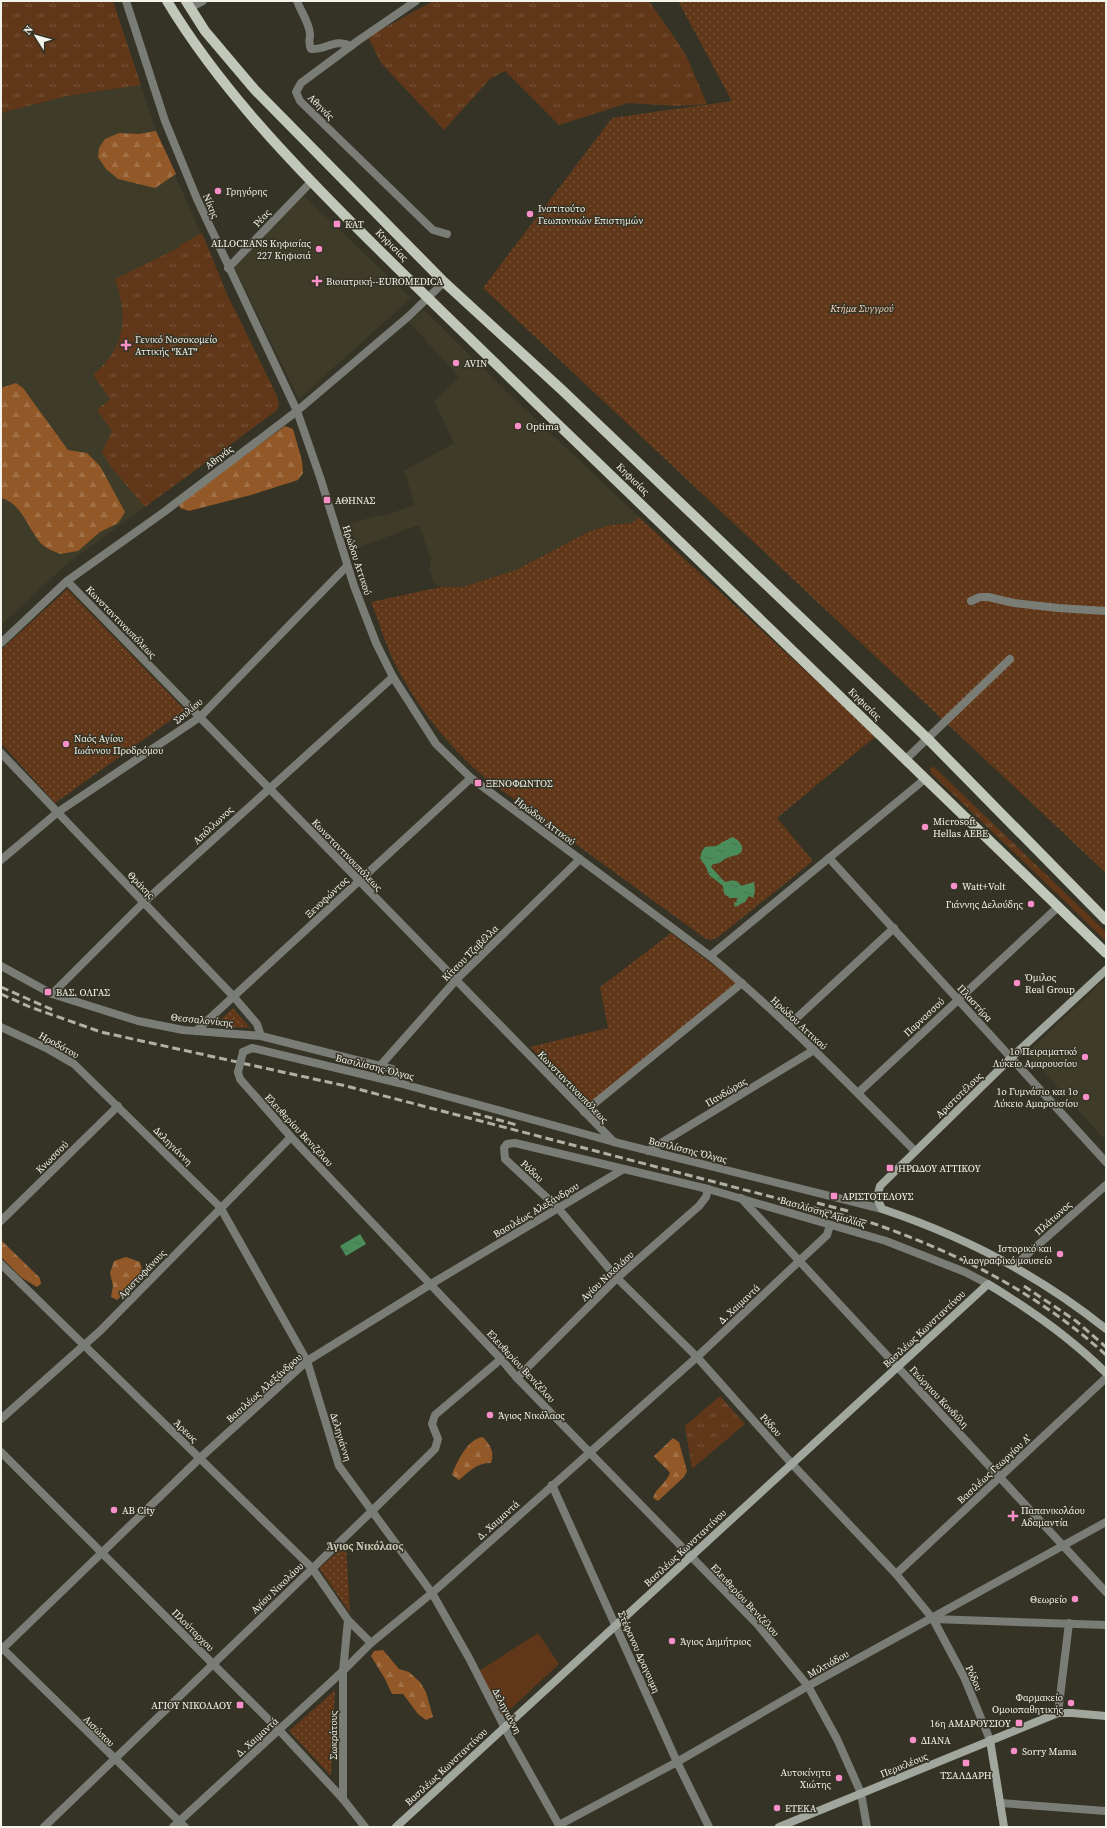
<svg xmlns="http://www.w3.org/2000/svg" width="1107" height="1828" viewBox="0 0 1107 1828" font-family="'Source Serif 4',serif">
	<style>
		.built { fill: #3e3c28 }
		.grass { fill: url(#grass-tufts) }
		.forest { fill: url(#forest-firs) }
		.park { fill: url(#park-dots) }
		.garden { fill: #603819 }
		.water { fill: url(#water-ripples) }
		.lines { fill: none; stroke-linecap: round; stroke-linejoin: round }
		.street { stroke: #7a7d76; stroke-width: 8 }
		.secondary { stroke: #a2a79d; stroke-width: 8 }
		.primary { stroke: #c1c8ba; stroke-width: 10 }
		.rail { stroke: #b1b0a5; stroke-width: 3; stroke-dasharray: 8 4; stroke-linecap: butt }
		.street-bridge { stroke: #7a7d76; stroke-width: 8 }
		.poi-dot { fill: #f98fc9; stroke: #343325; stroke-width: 1.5 }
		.labels { text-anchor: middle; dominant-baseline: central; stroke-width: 3; stroke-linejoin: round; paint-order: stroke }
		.street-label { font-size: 10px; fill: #f4f3ea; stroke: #343325 }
		.poi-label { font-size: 10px; fill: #f4f3ea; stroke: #343325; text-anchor: start }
		.park-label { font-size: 10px; font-style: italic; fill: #f9d6bd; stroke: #343325 }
		.neighbourhood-label { font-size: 11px; font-weight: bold; fill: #c8c6b5; stroke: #343325 }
	</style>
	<defs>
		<pattern id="grass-tufts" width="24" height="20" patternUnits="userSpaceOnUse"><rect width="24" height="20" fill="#603819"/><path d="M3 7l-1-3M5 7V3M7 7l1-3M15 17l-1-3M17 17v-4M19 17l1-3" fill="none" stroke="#77553b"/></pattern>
		<pattern id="forest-firs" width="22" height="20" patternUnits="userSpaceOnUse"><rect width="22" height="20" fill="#925828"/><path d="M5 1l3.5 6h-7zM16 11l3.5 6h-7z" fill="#a27047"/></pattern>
		<pattern id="park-dots" width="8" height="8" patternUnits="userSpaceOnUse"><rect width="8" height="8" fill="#603819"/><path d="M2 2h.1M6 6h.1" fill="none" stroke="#77553b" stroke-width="1.8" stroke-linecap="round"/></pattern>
		<pattern id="water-ripples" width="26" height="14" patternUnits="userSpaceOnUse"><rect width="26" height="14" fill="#4b8c5b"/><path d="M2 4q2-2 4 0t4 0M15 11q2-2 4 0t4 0" fill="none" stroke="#4a7153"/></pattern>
	</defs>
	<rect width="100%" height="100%" fill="#343325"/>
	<!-- built -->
	<g class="built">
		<path d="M 141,85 L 156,131 L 227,294 L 277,396 L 279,404 L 276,411 L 68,563 L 1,625 L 1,113 L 67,96 Z"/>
		<path d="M 304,196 L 411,298 L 299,399 L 233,265 Z"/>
		<path d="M 424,310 L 508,393 L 639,517 L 632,523 L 610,525 L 588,532 L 516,570 L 462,587 L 441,587 L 434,583 L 429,569 L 431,560 L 419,525 L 357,548 L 350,524 L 375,516 L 386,515 L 415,505 L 404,471 L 454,443 L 434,401 L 459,377 L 409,322 Z"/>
		<path d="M 1105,979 L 1106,980 L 1106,1141 L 1027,1053 Z"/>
	</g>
	<!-- grass -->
	<g class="grass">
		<path d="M 1,1 L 113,1 L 141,85 L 67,96 L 1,113 Z"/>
		<path d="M 433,1 L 649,1 L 685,53 L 707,104 L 676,106 L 628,103 L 559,125 L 505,71 L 491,78 L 444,130 L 381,63 L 368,37 Z"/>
		<path d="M 202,233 L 227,294 L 277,396 L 279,404 L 276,411 L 145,507 L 111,467 L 102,452 L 112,431 L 97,410 L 110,399 L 93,375 C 99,369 105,364 110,357 C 128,332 124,305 115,279 L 180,247 L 180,245 Z"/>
		<path d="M 933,766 L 1106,932 L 1106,941 L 932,774 L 930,770 Z"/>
		<path d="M 720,1396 L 745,1424 L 692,1469 L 685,1426 Z"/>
	</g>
	<!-- forest -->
	<g class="forest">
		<path d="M 156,131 L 176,174 L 155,188 L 118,179 L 106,169 L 98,157 L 99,148 L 105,139 L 119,133 L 139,134 Z"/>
		<path d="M 16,383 L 23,388 L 68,450 L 87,453 L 100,466 L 125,512 L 118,523 L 100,532 L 78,551 L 60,554 C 53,551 43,547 39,541 C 27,526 21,503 1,498 L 1,388 Z"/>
		<path d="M 285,426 L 293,429 L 302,461 L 303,473 L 298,480 L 251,495 L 189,511 L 180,508 L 179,503 Z"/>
		<path d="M 1,1240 L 40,1278 L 41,1284 L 37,1287 L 22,1278 L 1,1257 Z"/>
		<path d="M 126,1257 L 140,1262 L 143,1272 L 132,1286 L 117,1300 L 111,1297 L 113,1286 L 110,1273 L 114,1261 Z"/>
		<path d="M 483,1437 C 490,1445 495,1452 491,1463 C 476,1463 470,1471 459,1480 L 452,1475 C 456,1463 468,1438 483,1437 Z"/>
		<path d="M 673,1438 L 679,1442 L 687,1471 L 684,1477 L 658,1501 L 653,1498 C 656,1488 666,1483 670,1473 C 665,1466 659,1463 654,1456 Z"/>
		<path d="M 383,1650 L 399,1669 L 409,1672 L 420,1682 L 426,1692 L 433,1717 L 426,1720 L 418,1714 L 403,1694 L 392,1694 L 385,1679 L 371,1656 L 374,1651 Z"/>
	</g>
	<!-- park -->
	<g class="park">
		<path d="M 678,1 L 1106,1 L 1106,873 L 483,288 L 612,118 L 732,101 Z"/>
		<path d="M 639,517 L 876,736 L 777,818 L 813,861 L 717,938 L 711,940 L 706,939 L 485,778 C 448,746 416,706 394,662 C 385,643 379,621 371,602 L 441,587 L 462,587 L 516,570 L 588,532 L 610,525 L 632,523 Z"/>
		<path d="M 67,589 L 185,710 L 55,803 L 1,743 L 1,650 Z"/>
		<path d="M 671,933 L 737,983 L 588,1107 L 530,1047 L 608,1028 L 600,987 Z"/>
		<path d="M 233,1008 L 250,1028 L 214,1026 Z"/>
		<path d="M 346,1545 L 350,1613 L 319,1568 Z"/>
		<path d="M 335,1690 L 331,1776 L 289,1731 Z"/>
	</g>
	<!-- garden -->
	<path class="garden" d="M 538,1633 L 559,1664 L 503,1716 L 479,1671 Z"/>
	<!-- water -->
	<g class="water">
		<path d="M 732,837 C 739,839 747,849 739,854 C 736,856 730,856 727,858 C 721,861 720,864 713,864 L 711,867 L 725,882 C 732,880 737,879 741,886 L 754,882 L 755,891 L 753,898 L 749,896 L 745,902 L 735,907 L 734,903 L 737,902 L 736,900 L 739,898 L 730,898 L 724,894 L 723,886 L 709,875 L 706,867 L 700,858 L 702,851 L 705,847 L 716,846 Z"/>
		<path d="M 360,1234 L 366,1244 L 346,1256 L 340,1246 Z"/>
	</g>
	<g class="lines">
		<!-- street -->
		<g class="street">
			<path d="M 126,1 L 165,121 L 197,199 L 297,411 L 320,477 L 354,586 L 376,643 L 393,677 L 436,744 L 471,778 L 710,956 C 783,1017 849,1084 915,1151"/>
			<path d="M 297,1 C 301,12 309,22 310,34 C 310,40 308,43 311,49 C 327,50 334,38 351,46"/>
			<path d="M 416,1 L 359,40 L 301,83 L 296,92 L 300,101 L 433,230 L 447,234"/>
			<path d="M 190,8 L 203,1"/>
			<path d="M 228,268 L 311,182"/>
			<path d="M 67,581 L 614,1142"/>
			<path d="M 971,601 L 980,597 L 988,597 L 1014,603 L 1058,608 L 1106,611"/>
			<path d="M 1,643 L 67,581 L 164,512 L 297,411 L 409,316 L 444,282"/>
			<path d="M 1,753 L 234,997 L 257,1024 L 261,1036"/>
			<path d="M 905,760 L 1010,659"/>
			<path d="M 829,858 L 1106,1162"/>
			<path d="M 1,860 L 58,812 L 200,717 L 347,566"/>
			<path d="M 710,956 L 925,779"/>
			<path d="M 1,966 L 52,994 L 138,1021 L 183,1030 L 261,1036 L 392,1069 L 399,1083"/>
			<path d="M 52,994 L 143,903 L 393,677"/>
			<path d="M 788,1026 L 894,928"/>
			<path d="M 1,1027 L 48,1049 L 74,1064 L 220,1207 L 307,1361 L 339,1466 L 432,1593 L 469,1658 L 510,1738 L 560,1827"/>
			<path d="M 196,1031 L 471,778"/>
			<path d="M 243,1052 L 252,1048 L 399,1083 L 614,1142 L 882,1209"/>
			<path d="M 380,1066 L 456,980 L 580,859"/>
			<path d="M 238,1072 L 240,1079 L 291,1137 L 501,1359 L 517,1378 L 758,1625 L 808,1686 L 837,1739 L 861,1793 L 867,1827"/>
			<path d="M 858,1093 L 1058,907"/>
			<path d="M 584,1112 L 742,983"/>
			<path d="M 648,1151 L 814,1050"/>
			<path d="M 741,1198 L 1106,1592"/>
			<path d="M 1,1221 L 118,1106"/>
			<path d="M 1,1264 L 312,1568 L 348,1620 L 343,1671 L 343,1799"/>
			<path d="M 1014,1266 L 1106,1185"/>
			<path d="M 988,1284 L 965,1272 L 886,1241 L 708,1189 L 515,1143 L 507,1144 L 504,1148 L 505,1159 L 558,1208 L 617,1278 L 697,1357 L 792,1464 L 896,1574 L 933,1619 L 964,1677 L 990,1740"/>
			<path d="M 517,1378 L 617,1278 L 699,1206 L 706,1197 L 708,1189"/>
			<path d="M 1,1419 L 100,1331 L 291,1137"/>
			<path d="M 1,1452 L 279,1730 L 343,1799 L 365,1827"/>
			<path d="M 552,1485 L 677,1762 L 709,1827"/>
			<path d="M 896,1574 L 1106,1378"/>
			<path d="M 933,1619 L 1106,1625"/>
			<path d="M 348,1620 L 371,1643"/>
			<path d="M 1,1647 L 185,1827"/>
			<path d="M 1,1650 L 200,1458 L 307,1361 L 431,1284 L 622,1170"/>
			<path d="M 1058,1713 L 1069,1623"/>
			<path d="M 1000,1803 L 1106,1811"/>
			<path d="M 559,1825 L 677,1762 L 808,1686 L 1106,1522"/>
			<path d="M 44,1827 L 372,1511 L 435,1449 L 438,1439 L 432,1424 L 435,1415 L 501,1359"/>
			<path d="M 173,1827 L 343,1671 L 371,1643 L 432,1593 L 697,1357 L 827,1235 L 830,1225"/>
		</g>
		<!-- secondary -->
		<g class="secondary">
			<path d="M 1106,970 L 1012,1057 L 880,1186 L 877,1198 L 882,1209 C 963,1236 1039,1275 1106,1329"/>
			<path d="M 990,1740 L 1004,1827"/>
			<path d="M 396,1827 L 988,1284 C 1031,1310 1070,1337 1106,1373"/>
			<path d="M 779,1827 L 1058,1713 L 1072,1713 L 1106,1716"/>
		</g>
		<!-- primary -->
		<g class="primary">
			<path d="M 167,1 C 219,87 290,161 361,232 C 420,291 480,348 539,406 C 728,588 917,771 1106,953"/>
			<path d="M 186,1 L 205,31 L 255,90 L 444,282 L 562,390 L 927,738 L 1106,920"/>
		</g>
		<!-- rail -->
		<g class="rail">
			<path d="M 1,987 L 55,1011"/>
			<path d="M 1,994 L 30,1007 L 101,1032 L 346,1086 L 872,1223 C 958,1253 1038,1293 1106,1355"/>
			<path d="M 473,1113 L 517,1125"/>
			<path d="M 817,1203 L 848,1211"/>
			<path d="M 1024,1286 L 1076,1321 L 1106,1347"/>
		</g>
		<!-- street-bridge -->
		<path class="street-bridge" d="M 238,1072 L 243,1052"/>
	</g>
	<!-- markers -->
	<g class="poi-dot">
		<circle cx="218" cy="191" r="4"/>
		<circle cx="530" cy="214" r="4"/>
		<rect x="333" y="220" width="8" height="8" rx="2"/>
		<circle cx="319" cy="249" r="4"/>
		<path d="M315 275h4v4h4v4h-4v4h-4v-4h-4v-4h4z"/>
		<path d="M124 339h4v4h4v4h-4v4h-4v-4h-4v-4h4z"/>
		<circle cx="456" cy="363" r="4"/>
		<circle cx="518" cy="426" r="4"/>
		<rect x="323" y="496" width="8" height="8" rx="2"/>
		<circle cx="66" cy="744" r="4"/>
		<rect x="474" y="779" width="8" height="8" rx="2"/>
		<circle cx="925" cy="827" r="4"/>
		<circle cx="954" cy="886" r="4"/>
		<circle cx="1031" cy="904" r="4"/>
		<circle cx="1017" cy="983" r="4"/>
		<rect x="44" y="988" width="8" height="8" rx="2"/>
		<circle cx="1085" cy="1057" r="4"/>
		<circle cx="1086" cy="1097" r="4"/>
		<rect x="886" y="1164" width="8" height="8" rx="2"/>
		<rect x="830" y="1192" width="8" height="8" rx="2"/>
		<circle cx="1060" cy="1254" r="4"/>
		<circle cx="490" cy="1415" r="4"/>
		<circle cx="114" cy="1510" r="4"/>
		<path d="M1011 1510h4v4h4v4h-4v4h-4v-4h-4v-4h4z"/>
		<circle cx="1075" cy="1599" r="4"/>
		<circle cx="672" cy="1641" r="4"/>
		<circle cx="1071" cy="1703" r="4"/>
		<rect x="236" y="1701" width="8" height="8" rx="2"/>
		<rect x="1015" y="1719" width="8" height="8" rx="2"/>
		<circle cx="913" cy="1740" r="4"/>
		<circle cx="1014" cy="1751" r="4"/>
		<rect x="962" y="1759" width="8" height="8" rx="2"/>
		<circle cx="839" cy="1778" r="4"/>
		<circle cx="777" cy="1808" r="4"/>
	</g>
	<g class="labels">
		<!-- street labels -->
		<g class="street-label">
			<text transform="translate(321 107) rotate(45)">Αθηνάς</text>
			<text transform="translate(211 206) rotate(67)">Νίκης</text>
			<text transform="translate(262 218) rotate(-47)">Ρέας</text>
			<text transform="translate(392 245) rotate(45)">Κηφισίας</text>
			<text transform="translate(219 457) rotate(-37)">Αθηνάς</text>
			<text transform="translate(633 479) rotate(44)">Κηφισίας</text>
			<text transform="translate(357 560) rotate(72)">Ηρώδου Αττικού</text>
			<text transform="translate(121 622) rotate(46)">Κωνσταντινουπόλεως</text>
			<text transform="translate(865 704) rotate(44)">Κηφισίας</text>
			<text transform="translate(188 711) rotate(-39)">Σουλίου</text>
			<text transform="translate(545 821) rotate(37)">Ηρώδου Αττικού</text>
			<text transform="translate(213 825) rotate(-43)">Απόλλωνος</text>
			<text transform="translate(347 855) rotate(46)">Κωνσταντινουπόλεως</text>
			<text transform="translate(141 885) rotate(46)">Θράκης</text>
			<text transform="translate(327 897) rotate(-43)">Ξενοφώντος</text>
			<text transform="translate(470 953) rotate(-45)">Κίτσου Τζαβέλλα</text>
			<text transform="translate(975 1003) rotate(47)">Πλαστήρα</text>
			<text transform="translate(924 1017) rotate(-43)">Παρνασσού</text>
			<text transform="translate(202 1020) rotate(6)">Θεσσαλονίκης</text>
			<text transform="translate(799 1023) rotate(43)">Ηρώδου Αττικού</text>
			<text transform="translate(59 1045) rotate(29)">Ηροδότου</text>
			<text transform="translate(375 1067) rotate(14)">Βασιλίσσης Όλγας</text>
			<text transform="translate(573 1087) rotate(46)">Κωνσταντινουπόλεως</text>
			<text transform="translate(726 1092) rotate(-31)">Πανδώρας</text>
			<text transform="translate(959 1095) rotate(-44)">Αριστοτέλους</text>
			<text transform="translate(299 1130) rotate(47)">Ελευθερίου Βενιζέλου</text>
			<text transform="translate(173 1146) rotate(45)">Δεληγιάννη</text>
			<text transform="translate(688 1150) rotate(14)">Βασιλίσσης Όλγας</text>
			<text transform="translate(52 1157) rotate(-45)">Κνωσσού</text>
			<text transform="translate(532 1171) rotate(43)">Ρόδου</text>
			<text transform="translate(536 1210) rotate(-31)">Βασιλέως Αλεξάνδρου</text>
			<text transform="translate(823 1212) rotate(16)">Βασιλίσσης Αμαλίας</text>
			<text transform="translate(1053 1218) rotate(-42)">Πλάτωνος</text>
			<text transform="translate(142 1274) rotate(-46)">Αριστοφάνους</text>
			<text transform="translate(607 1276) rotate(-43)">Αγίου Νικολάου</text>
			<text transform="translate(739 1304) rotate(-43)">Δ. Χαιμαντά</text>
			<text transform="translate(924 1329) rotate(-43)">Βασιλέως Κωνσταντίνου</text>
			<text transform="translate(521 1366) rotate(47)">Ελευθερίου Βενιζέλου</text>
			<text transform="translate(264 1388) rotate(-42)">Βασιλέως Αλεξάνδρου</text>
			<text transform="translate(939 1397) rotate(47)">Γεώργιου Κονδύλη</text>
			<text transform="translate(771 1425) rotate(48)">Ρόδου</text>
			<text transform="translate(186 1431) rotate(44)">Άρεως</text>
			<text transform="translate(341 1437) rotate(73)">Δεληγιάννη</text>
			<text transform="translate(994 1469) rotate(-43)">Βασιλέως Γεωργίου Α'</text>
			<text transform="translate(498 1520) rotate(-42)">Δ. Χαιμαντά</text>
			<text transform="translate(685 1548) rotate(-43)">Βασιλέως Κωνσταντίνου</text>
			<text transform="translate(277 1588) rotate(-44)">Αγίου Νικολάου</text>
			<text transform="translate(745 1600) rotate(47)">Ελευθερίου Βενιζέλου</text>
			<text transform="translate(193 1630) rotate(45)">Πλούταρχου</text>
			<text transform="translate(639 1652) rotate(66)">Στέφανου Δραγουμη</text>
			<text transform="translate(828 1664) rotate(-29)">Μιλτιάδου</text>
			<text transform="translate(974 1678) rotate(66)">Ρόδου</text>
			<text transform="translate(507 1711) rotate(62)">Δεληγιάννη</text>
			<text transform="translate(99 1731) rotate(45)">Αισώπου</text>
			<text transform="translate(333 1735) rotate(-90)">Σωκράτους</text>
			<text transform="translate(257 1737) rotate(-42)">Δ. Χαιμαντά</text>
			<text transform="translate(904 1765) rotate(-22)">Περικλέους</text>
			<text transform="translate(446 1767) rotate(-43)">Βασιλέως Κωνσταντίνου</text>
		</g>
		<!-- poi labels -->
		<g class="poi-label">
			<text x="226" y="191">Γρηγόρης</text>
			<text x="538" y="208">Ινστιτούτο<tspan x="538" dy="12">Γεωπονικών Επιστημών</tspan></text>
			<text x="345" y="224">ΚΑΤ</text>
			<text x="311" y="243" text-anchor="end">ALLOCEANS Κηφισίας<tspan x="311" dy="12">227 Κηφισιά</tspan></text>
			<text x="326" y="281">Βιοιατρική--EUROMEDICA</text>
			<text x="135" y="339">Γενικό Νοσοκομείο<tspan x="135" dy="12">Αττικής "ΚΑΤ"</tspan></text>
			<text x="464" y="363">AVIN</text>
			<text x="526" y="426">Optima</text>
			<text x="335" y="500">ΑΘΗΝΑΣ</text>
			<text x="74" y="738">Ναός Αγίου<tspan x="74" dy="12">Ιωάννου Προδρόμου</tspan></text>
			<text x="486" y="783">ΞΕΝΟΦΩΝΤΟΣ</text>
			<text x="933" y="821">Microsoft<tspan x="933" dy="12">Hellas AEBE</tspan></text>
			<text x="962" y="886">Watt+Volt</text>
			<text x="1023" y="904" text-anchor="end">Γιάννης Δελούδης</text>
			<text x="1025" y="977">Όμιλος<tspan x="1025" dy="12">Real Group</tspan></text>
			<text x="56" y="992">ΒΑΣ. ΟΛΓΑΣ</text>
			<text x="1077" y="1051" text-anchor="end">1ο Πειραματικό<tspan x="1077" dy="12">Λύκειο Αμαρουσίου</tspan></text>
			<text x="1078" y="1091" text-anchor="end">1ο Γυμνάσιο και 1ο<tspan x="1078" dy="12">Λύκειο Αμαρουσίου</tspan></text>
			<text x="898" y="1168">ΗΡΩΔΟΥ ΑΤΤΙΚΟΥ</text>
			<text x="842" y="1196">ΑΡΙΣΤΟΤΕΛΟΥΣ</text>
			<text x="1052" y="1248" text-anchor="end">Ιστορικό και<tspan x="1052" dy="12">λαογραφικό μουσείο</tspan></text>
			<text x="498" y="1415">Άγιος Νικόλαος</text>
			<text x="122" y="1510">AB City</text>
			<text x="1021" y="1510">Παπανικολάου<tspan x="1021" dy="12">Αδαμαντία</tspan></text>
			<text x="1067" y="1599" text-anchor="end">Θεωρείο</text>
			<text x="680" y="1641">Άγιος Δημήτριος</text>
			<text x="1063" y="1697" text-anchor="end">Φαρμακείο<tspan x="1063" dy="12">Ομοιοπαθητικής</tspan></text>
			<text x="232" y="1705" text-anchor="end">ΑΓΙΟΥ ΝΙΚΟΛΑΟΥ</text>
			<text x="1011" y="1723" text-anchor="end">16η ΑΜΑΡΟΥΣΙΟΥ</text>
			<text x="921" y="1740">ΔΙΑΝΑ</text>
			<text x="1022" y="1751">Sorry Mama</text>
			<text x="831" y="1772" text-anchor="end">Αυτοκίνητα<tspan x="831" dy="12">Χιώτης</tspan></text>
			<text x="966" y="1775" text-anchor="middle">ΤΣΑΛΔΑΡΗ</text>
			<text x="785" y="1808">ΕΤΕΚΑ</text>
		</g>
		<!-- park labels -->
		<g class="park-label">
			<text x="862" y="308">Κτήμα Συγγρού</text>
		</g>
		<!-- neighbourhood labels -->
		<g class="neighbourhood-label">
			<text x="365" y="1546">Άγιος Νικόλαος</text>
		</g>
	</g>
	<!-- border -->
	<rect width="1107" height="1828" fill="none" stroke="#f4f3ea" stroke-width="4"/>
	<!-- north arrow -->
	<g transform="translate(36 36) rotate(307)" stroke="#343325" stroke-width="3" paint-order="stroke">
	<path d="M0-3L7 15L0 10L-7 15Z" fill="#f4f3ea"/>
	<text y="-6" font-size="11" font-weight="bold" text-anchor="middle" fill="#f4f3ea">N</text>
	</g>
</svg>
